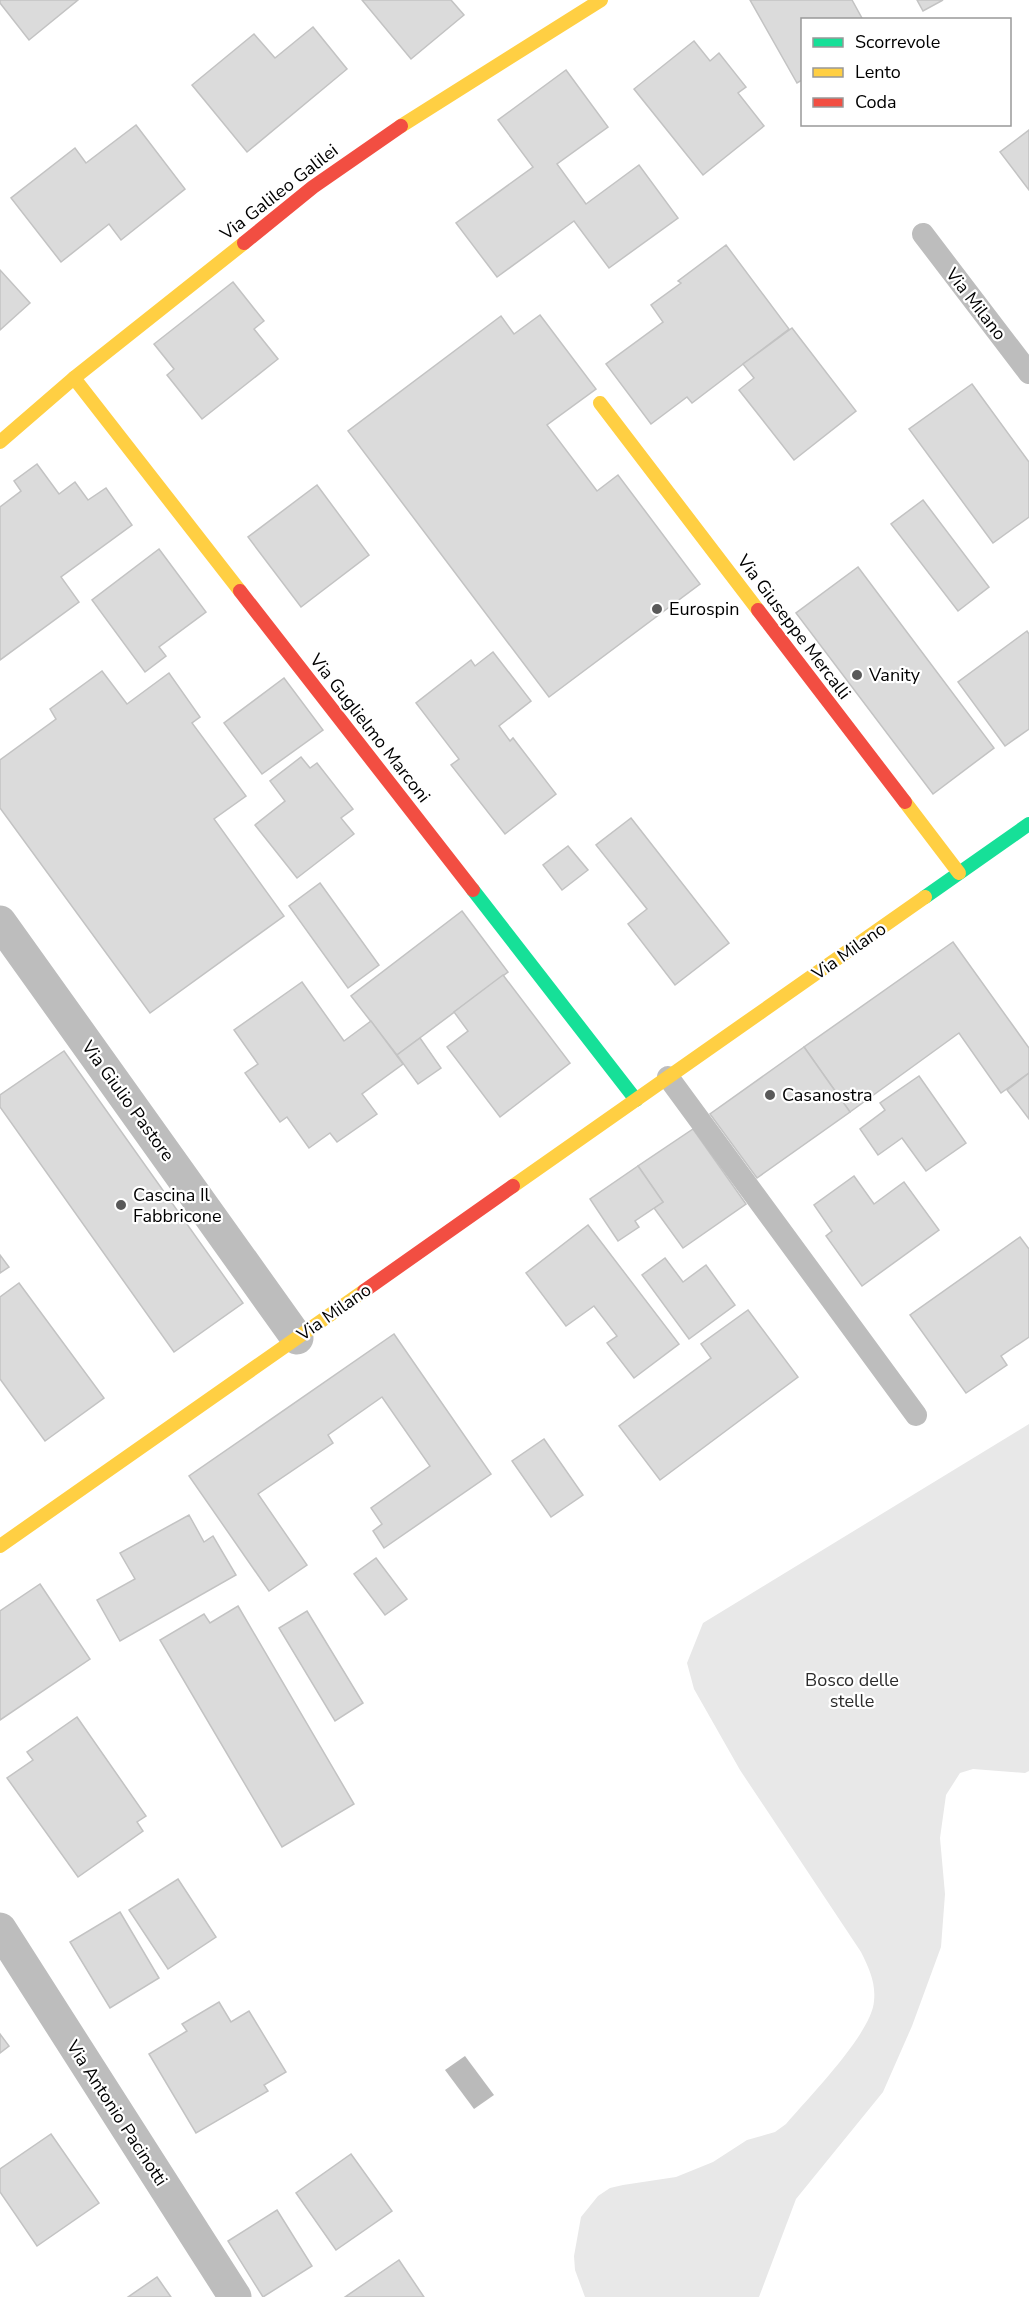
<svg xmlns="http://www.w3.org/2000/svg" width="1029" height="2297" viewBox="0 0 1029 2297" font-family="'Nunito Sans',sans-serif">
	<style>
		.green { fill: #e8e8e8 }
		.water { fill: #bababa }
		.building { fill: #dbdbdb; stroke: #c3c3c3; stroke-width: 1.5 }
		.lines { fill: none; stroke-linecap: round; stroke-linejoin: round }
		.lane { stroke: #bdbdbd; stroke-width: 22 }
		.street { stroke: #bdbdbd; stroke-width: 33 }
		.fast { stroke: #16e098; stroke-width: 14 }
		.slow { stroke: #ffcf43; stroke-width: 14 }
		.jam { stroke: #f24e42; stroke-width: 14 }
		.poi-dot { fill: #595959; stroke: #fff; stroke-width: 2 }
		.labels { text-anchor: middle; dominant-baseline: central; stroke-width: 4.5; stroke-linejoin: round; paint-order: stroke }
		.street-label { font-size: 18px; fill: #000; stroke: #fff }
		.poi-label { font-size: 18px; fill: #000; stroke: #fff; text-anchor: start }
		.park-label { font-size: 18px; fill: #2c2c2c; stroke: #fff }
	</style>
	<rect width="100%" height="100%" fill="#fff"/>
	<!-- green -->
	<path class="green" d="M 1029,1424 L 1029,1771 L 1025,1773 L 973,1769 L 960,1773 L 946,1795 L 940,1838 L 945,1894 L 941,1947 L 912,2026 L 883,2092 L 796,2199 L 759,2297 L 585,2297 L 575,2270 L 574,2256 L 581,2217 L 598,2196 L 610,2188 L 623,2185 L 676,2177 L 713,2162 L 747,2140 L 775,2132 L 786,2124 C 809,2097 872,2033 874,2001 C 876,1983 869,1968 861,1952 L 740,1770 L 694,1689 L 687,1663 L 703,1623 Z"/>
	<!-- water -->
	<path class="water" d="M 465,2056 L 494,2095 L 474,2109 L 445,2070 Z"/>
	<!-- building -->
	<g class="building">
		<path d="M 0,0 L 78,0 L 29,40 L 0,3 Z"/>
		<path d="M 362,0 L 451,0 L 464,15 L 411,59 Z"/>
		<path d="M 750,0 L 852,0 L 863,20 L 802,20 L 802,80 L 797,83 Z"/>
		<path d="M 917,0 L 943,0 L 923,11 Z"/>
		<path d="M 313,27 L 347,69 L 247,152 L 192,85 L 254,34 L 275,58 Z"/>
		<path d="M 694,41 L 710,61 L 719,53 L 746,87 L 738,93 L 764,126 L 703,175 L 634,89 Z"/>
		<path d="M 566,70 L 608,127 L 557,164 L 586,204 L 639,165 L 678,218 L 609,268 L 574,221 L 497,277 L 456,223 L 533,167 L 498,120 Z"/>
		<path d="M 136,125 L 185,189 L 121,240 L 109,224 L 61,262 L 11,198 L 75,148 L 86,163 Z"/>
		<path d="M 1029,130 L 1029,190 L 1000,152 Z"/>
		<path d="M 726,245 L 789,329 L 692,403 L 687,397 L 651,424 L 606,364 L 663,322 L 651,305 L 681,283 L 678,281 Z"/>
		<path d="M 0,270 L 30,303 L 0,330 Z"/>
		<path d="M 233,282 L 264,321 L 254,329 L 278,359 L 202,419 L 167,375 L 174,369 L 154,344 Z"/>
		<path d="M 540,315 L 596,389 L 547,425 L 597,491 L 618,475 L 700,584 L 549,697 L 348,431 L 501,316 L 514,334 Z"/>
		<path d="M 792,328 L 856,411 L 794,460 L 739,390 L 754,378 L 743,364 Z"/>
		<path d="M 972,384 L 1029,462 L 1029,517 L 993,543 L 909,429 Z"/>
		<path d="M 37,464 L 59,494 L 75,482 L 88,500 L 106,488 L 132,525 L 61,577 L 79,602 L 0,660 L 0,507 L 21,491 L 14,481 Z"/>
		<path d="M 317,485 L 369,555 L 301,607 L 248,537 Z"/>
		<path d="M 923,500 L 989,587 L 958,611 L 891,524 Z"/>
		<path d="M 159,549 L 206,612 L 159,647 L 166,656 L 145,672 L 92,600 Z"/>
		<path d="M 858,567 L 994,748 L 933,794 L 796,613 Z"/>
		<path d="M 1027,631 L 1029,634 L 1029,729 L 1005,746 L 958,682 Z"/>
		<path d="M 493,652 L 531,701 L 499,726 L 510,741 L 513,738 L 556,794 L 505,834 L 451,765 L 459,759 L 416,703 L 471,660 L 475,666 Z"/>
		<path d="M 102,671 L 127,704 L 169,673 L 200,717 L 192,723 L 246,796 L 214,819 L 284,916 L 150,1013 L 0,808 L 0,760 L 56,719 L 50,709 Z"/>
		<path d="M 284,678 L 323,730 L 262,774 L 224,723 Z"/>
		<path d="M 301,757 L 310,768 L 317,763 L 353,809 L 341,818 L 354,834 L 297,878 L 255,825 L 285,801 L 270,781 Z"/>
		<path d="M 631,818 L 729,943 L 675,985 L 628,924 L 647,909 L 596,845 Z"/>
		<path d="M 568,846 L 588,870 L 562,890 L 543,865 Z"/>
		<path d="M 320,883 L 379,965 L 348,988 L 289,906 Z"/>
		<path d="M 462,911 L 508,972 L 397,1055 L 351,996 Z"/>
		<path d="M 953,942 L 1029,1048 L 1029,1073 L 1001,1093 L 959,1033 L 850,1112 L 804,1047 Z"/>
		<path d="M 503,975 L 570,1063 L 500,1117 L 447,1047 L 468,1031 L 454,1012 Z"/>
		<path d="M 302,982 L 344,1041 L 371,1021 L 403,1064 L 362,1094 L 377,1114 L 337,1142 L 330,1133 L 309,1148 L 287,1117 L 280,1122 L 245,1073 L 258,1064 L 234,1030 Z"/>
		<path d="M 420,1038 L 441,1068 L 418,1084 L 397,1055 Z"/>
		<path d="M 804,1047 L 850,1112 L 757,1178 L 710,1114 Z"/>
		<path d="M 64,1051 L 243,1303 L 174,1352 L 0,1107 L 0,1095 Z"/>
		<path d="M 1029,1073 L 1029,1119 L 1007,1090 Z"/>
		<path d="M 919,1076 L 966,1143 L 926,1171 L 902,1138 L 878,1155 L 860,1129 L 885,1110 L 880,1103 Z"/>
		<path d="M 693,1129 L 746,1204 L 683,1248 L 654,1208 L 663,1202 L 638,1166 Z"/>
		<path d="M 638,1166 L 663,1202 L 635,1221 L 639,1227 L 618,1241 L 590,1199 Z"/>
		<path d="M 854,1176 L 874,1204 L 904,1182 L 939,1230 L 862,1286 L 826,1236 L 832,1231 L 814,1205 Z"/>
		<path d="M 588,1225 L 679,1344 L 634,1378 L 607,1343 L 617,1336 L 594,1306 L 566,1326 L 526,1273 Z"/>
		<path d="M 1020,1237 L 1029,1249 L 1029,1337 L 1001,1356 L 1007,1365 L 966,1393 L 910,1315 Z"/>
		<path d="M 0,1255 L 9,1267 L 0,1273 Z"/>
		<path d="M 665,1258 L 683,1282 L 706,1265 L 735,1305 L 689,1339 L 642,1275 Z"/>
		<path d="M 19,1283 L 104,1398 L 45,1441 L 0,1379 L 0,1297 Z"/>
		<path d="M 748,1310 L 798,1377 L 660,1480 L 619,1426 L 711,1358 L 701,1344 Z"/>
		<path d="M 394,1334 L 491,1474 L 384,1548 L 373,1531 L 382,1524 L 371,1508 L 430,1466 L 382,1397 L 328,1435 L 333,1443 L 258,1494 L 307,1565 L 269,1591 L 189,1476 Z"/>
		<path d="M 544,1439 L 583,1495 L 551,1517 L 512,1461 Z"/>
		<path d="M 189,1515 L 204,1542 L 213,1536 L 236,1575 L 120,1641 L 97,1600 L 135,1579 L 120,1553 Z"/>
		<path d="M 376,1558 L 407,1599 L 385,1615 L 354,1574 Z"/>
		<path d="M 40,1584 L 90,1659 L 0,1720 L 0,1611 Z"/>
		<path d="M 238,1606 L 354,1804 L 282,1847 L 160,1640 L 204,1614 L 210,1623 Z"/>
		<path d="M 307,1611 L 363,1703 L 335,1721 L 279,1628 Z"/>
		<path d="M 77,1717 L 146,1816 L 137,1822 L 143,1831 L 78,1877 L 7,1778 L 33,1760 L 27,1752 Z"/>
		<path d="M 178,1879 L 216,1937 L 168,1969 L 129,1910 Z"/>
		<path d="M 120,1912 L 159,1978 L 110,2008 L 70,1942 Z"/>
		<path d="M 219,2002 L 231,2022 L 249,2011 L 286,2072 L 264,2085 L 268,2091 L 196,2133 L 149,2054 L 187,2031 L 182,2024 Z"/>
		<path d="M 0,2034 L 9,2046 L 0,2053 Z"/>
		<path d="M 51,2134 L 99,2203 L 37,2246 L 0,2192 L 0,2169 Z"/>
		<path d="M 351,2154 L 392,2211 L 336,2250 L 296,2193 Z"/>
		<path d="M 277,2210 L 312,2266 L 263,2297 L 228,2241 Z"/>
		<path d="M 399,2260 L 424,2297 L 345,2297 Z"/>
		<path d="M 157,2277 L 171,2297 L 128,2297 Z"/>
	</g>
	<g class="lines">
		<!-- lane -->
		<g class="lane">
			<path d="M 923,234 L 1029,373"/>
			<path d="M 668,1077 L 916,1415"/>
		</g>
		<!-- street -->
		<g class="street">
			<path d="M 0,922 L 297,1338"/>
			<path d="M 0,1929 L 235,2297"/>
		</g>
		<!-- fast -->
		<g class="fast">
			<path d="M 473,890 L 636,1100"/>
			<path d="M 925,897 L 1029,824"/>
		</g>
		<!-- slow -->
		<g class="slow">
			<path d="M 401,126 L 601,0"/>
			<path d="M 74,378 L 240,591"/>
			<path d="M 600,403 L 758,610"/>
			<path d="M 0,442 L 74,378 L 244,243"/>
			<path d="M 905,802 L 959,873"/>
			<path d="M 513,1186 L 925,897"/>
			<path d="M 0,1546 L 364,1291"/>
		</g>
		<!-- jam -->
		<g class="jam">
			<path d="M 244,243 L 313,187 L 401,126"/>
			<path d="M 240,591 L 473,890"/>
			<path d="M 758,610 L 905,802"/>
			<path d="M 364,1291 L 513,1186"/>
		</g>
	</g>
	<!-- markers -->
	<g class="poi-dot">
		<circle cx="657" cy="609" r="6"/>
		<circle cx="857" cy="675" r="6"/>
		<circle cx="770" cy="1095" r="6"/>
		<circle cx="121" cy="1205" r="6"/>
	</g>
	<g class="labels">
		<!-- street labels -->
		<g class="street-label">
			<text transform="translate(279 192) rotate(-38)">Via Galileo Galilei</text>
			<text transform="translate(976 304) rotate(52)">Via Milano</text>
			<text transform="translate(794 627) rotate(53)">Via Giuseppe Mercalli</text>
			<text transform="translate(370 728) rotate(52)">Via Guglielmo Marconi</text>
			<text transform="translate(849 951) rotate(-35)">Via Milano</text>
			<text transform="translate(128 1101) rotate(54)">Via Giulio Pastore</text>
			<text transform="translate(334 1312) rotate(-35)">Via Milano</text>
			<text transform="translate(117 2113) rotate(57)">Via Antonio Pacinotti</text>
		</g>
		<!-- poi labels -->
		<g class="poi-label">
			<text x="669" y="609">Eurospin</text>
			<text x="869" y="675">Vanity</text>
			<text x="782" y="1095">Casanostra</text>
			<text x="133" y="1195">Cascina Il<tspan x="133" dy="21">Fabbricone</tspan></text>
		</g>
		<!-- park labels -->
		<g class="park-label">
			<text x="852" y="1680">Bosco delle<tspan x="852" dy="21">stelle</tspan></text>
		</g>
	</g>
	<!-- legend -->
	<rect x="801" y="18" width="210" height="108" fill="#ffffff" stroke="#999999" stroke-width="1.5"/>
	<rect x="813" y="38" width="30" height="9" fill="#16e098" stroke="#999999" stroke-width="1.5"/>
	<text x="855" y="48" font-size="18" fill="#000000">Scorrevole</text>
	<rect x="813" y="68" width="30" height="9" fill="#ffcf43" stroke="#999999" stroke-width="1.5"/>
	<text x="855" y="78" font-size="18" fill="#000000">Lento</text>
	<rect x="813" y="98" width="30" height="9" fill="#f24e42" stroke="#999999" stroke-width="1.5"/>
	<text x="855" y="108" font-size="18" fill="#000000">Coda</text>
</svg>
